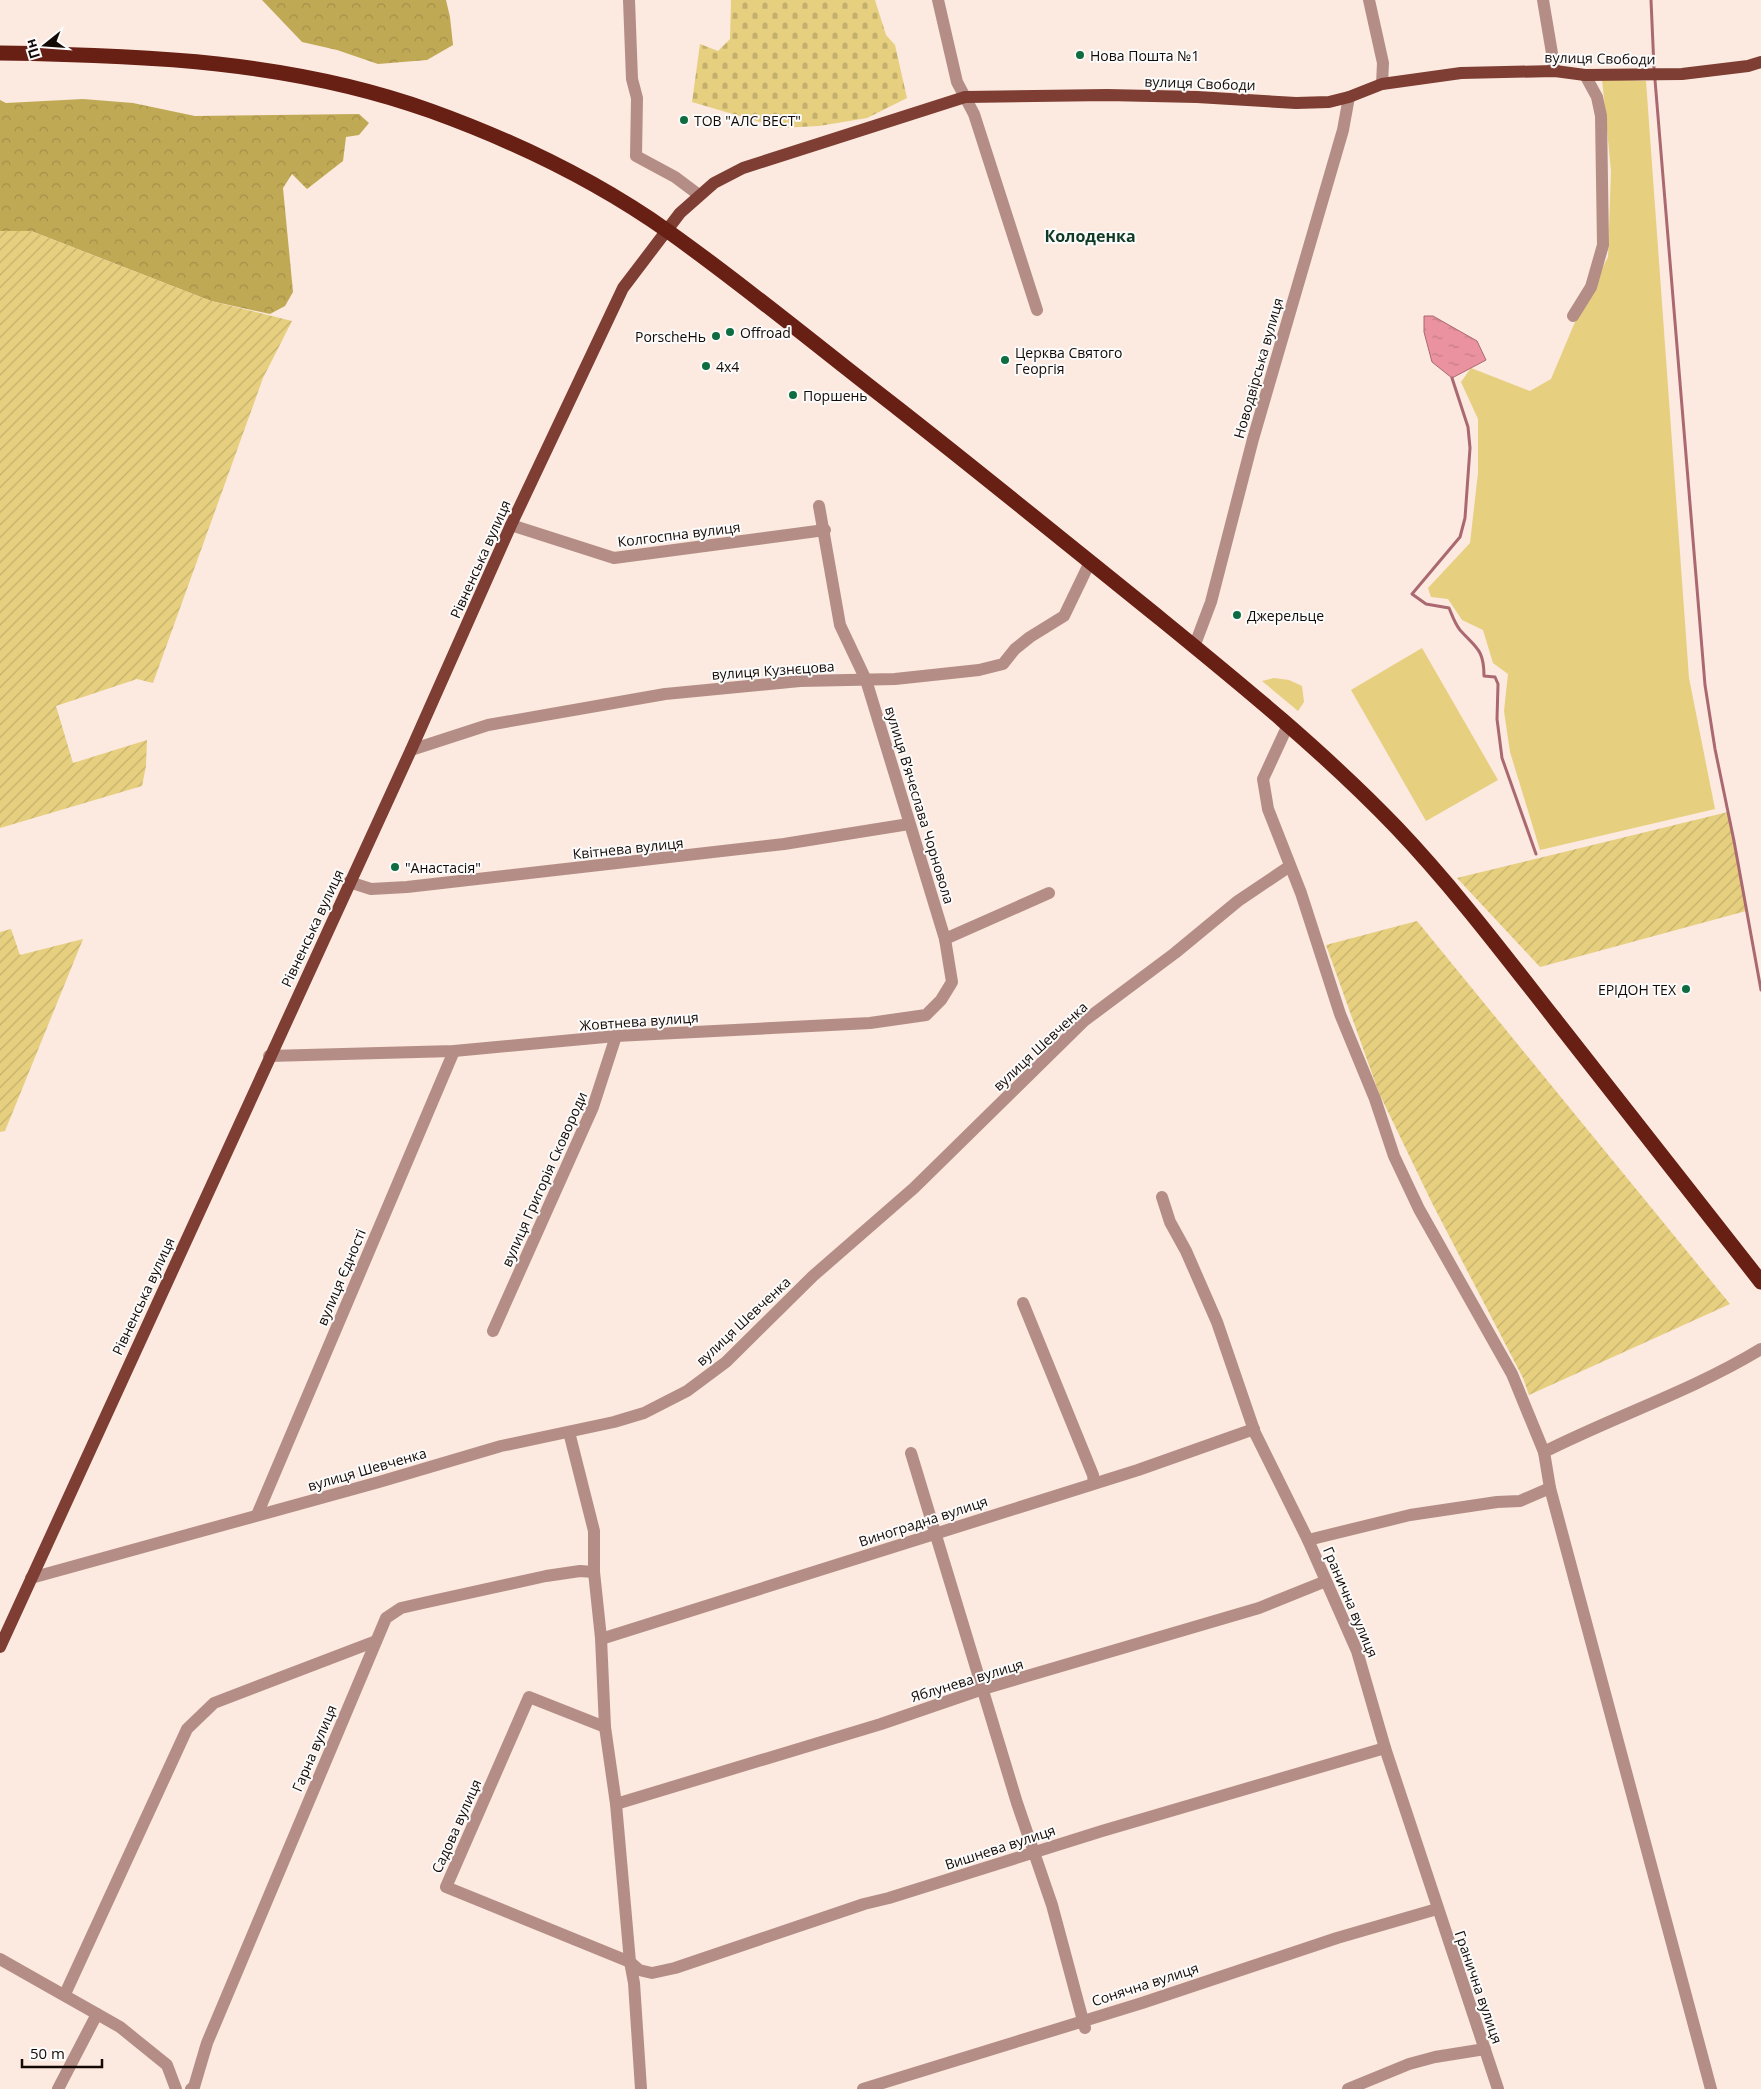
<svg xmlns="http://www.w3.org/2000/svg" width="1761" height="2089" viewBox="0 0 1761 2089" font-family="'Open Sans',sans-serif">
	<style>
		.grass { fill: #e6cf7f }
		.forest { fill: url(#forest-crowns) }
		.cemetery { fill: url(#cemetery-stones) }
		.garden { fill: url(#garden-furrows) }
		.water { fill: url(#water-ripples); stroke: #aa6971 }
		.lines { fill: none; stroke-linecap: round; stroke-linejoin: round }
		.stream { stroke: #aa6971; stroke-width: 3 }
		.minor { stroke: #b48e86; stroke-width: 12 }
		.major { stroke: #7e3e33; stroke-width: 12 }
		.highway { stroke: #681f14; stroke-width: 15 }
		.poi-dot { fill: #0e6c41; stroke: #fbfbfb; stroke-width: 2 }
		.labels { text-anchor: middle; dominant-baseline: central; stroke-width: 4; stroke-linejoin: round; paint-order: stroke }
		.poi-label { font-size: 14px; fill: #140a05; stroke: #fbfbfb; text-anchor: start }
		.street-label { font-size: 14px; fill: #140a05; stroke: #fbfbfb }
		.quarter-label { font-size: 16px; font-weight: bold; fill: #113a24; stroke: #fbfbfb }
	</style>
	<defs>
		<pattern id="forest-crowns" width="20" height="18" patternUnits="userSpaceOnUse" patternTransform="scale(1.25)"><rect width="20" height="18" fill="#c0a955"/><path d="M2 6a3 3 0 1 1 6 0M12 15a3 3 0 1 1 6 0" fill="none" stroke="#a49049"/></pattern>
		<pattern id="cemetery-stones" width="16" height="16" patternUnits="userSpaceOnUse" patternTransform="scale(1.25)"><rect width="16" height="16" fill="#e6cf7f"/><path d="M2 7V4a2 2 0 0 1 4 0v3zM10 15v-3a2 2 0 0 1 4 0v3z" fill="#c4b06c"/></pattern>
		<pattern id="garden-furrows" width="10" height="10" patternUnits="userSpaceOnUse" patternTransform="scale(1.25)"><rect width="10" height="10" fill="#e6cf7f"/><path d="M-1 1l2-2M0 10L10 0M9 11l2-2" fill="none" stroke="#c4b06c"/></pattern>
		<pattern id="water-ripples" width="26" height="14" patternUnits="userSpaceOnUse" patternTransform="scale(1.25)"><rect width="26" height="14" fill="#ea929f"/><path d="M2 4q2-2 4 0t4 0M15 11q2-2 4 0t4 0" fill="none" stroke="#c87d87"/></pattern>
	</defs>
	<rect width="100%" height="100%" fill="#fce9df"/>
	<!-- grass -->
	<g class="grass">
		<path d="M 1602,79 L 1646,81 L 1689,678 L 1715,809 L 1540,850 L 1510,752 L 1504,711 L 1508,674 L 1493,663 L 1483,630 L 1462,620 L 1448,599 L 1431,597 L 1428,588 L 1470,543 L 1478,473 L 1478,419 L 1461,382 L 1471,368 L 1530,391 L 1551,379 L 1575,322 L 1608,257 L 1611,171 Z"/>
		<path d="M 1422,648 L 1498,780 L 1426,821 L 1351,690 Z"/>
		<path d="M 1274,678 L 1289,680 L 1302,686 L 1304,702 L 1298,711 L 1262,681 Z"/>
	</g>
	<!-- forest -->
	<g class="forest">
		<path d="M 262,0 L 446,0 L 450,17 L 453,45 L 427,60 L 378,64 L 337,50 L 302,42 Z"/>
		<path d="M 83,99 L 133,103 L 195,116 L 359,114 L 369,123 L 359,135 L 346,137 L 343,161 L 307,189 L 292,174 L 283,188 L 293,292 L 285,306 L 270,314 L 211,301 L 31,231 L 0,231 L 0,100 L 6,103 Z"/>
	</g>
	<!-- cemetery -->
	<path class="cemetery" d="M 731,0 L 875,0 L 886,35 L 895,45 L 907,98 L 867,118 L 819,126 L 780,128 L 692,102 L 700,44 L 718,51 L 730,39 Z"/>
	<!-- garden -->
	<g class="garden">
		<path d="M 0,231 L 31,231 L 211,301 L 292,321 L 263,378 L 153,683 L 137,679 L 56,706 L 73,763 L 147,740 L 146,766 L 142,786 L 0,828 Z"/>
		<path d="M 1728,812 L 1746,911 L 1540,967 L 1457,878 Z"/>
		<path d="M 1417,921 L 1730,1304 L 1529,1395 L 1523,1378 L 1432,1203 L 1379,1093 L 1326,945 Z"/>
		<path d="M 11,929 L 20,955 L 83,939 L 5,1131 L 0,1132 L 0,932 Z"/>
	</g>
	<!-- water -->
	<path class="water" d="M 1424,316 L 1433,316 L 1477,341 L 1486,360 L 1452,378 L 1432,362 L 1424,332 Z"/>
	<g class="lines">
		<!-- stream -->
		<g class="stream">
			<path d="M 1651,0 L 1654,68"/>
			<path d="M 1655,80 L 1705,685 L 1715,749 L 1734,841 L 1761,990"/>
			<path d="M 1452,378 L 1468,427 L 1470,448 L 1465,518 L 1460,537 L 1412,594 L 1426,604 L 1449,608 C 1452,615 1455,624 1460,630 C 1476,648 1484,649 1484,676 L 1495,677 L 1498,684 L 1497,719 L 1502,758 L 1536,854"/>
		</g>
		<!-- minor -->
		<g class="minor">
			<path d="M 629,0 L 632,79 L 637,98 L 636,156 L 675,177 L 699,195"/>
			<path d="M 938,0 L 957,82 L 974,114 L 1037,310"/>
			<path d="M 1369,0 L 1383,63 L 1382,84"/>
			<path d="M 1543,0 L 1555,71"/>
			<path d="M 1573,316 L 1591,287 L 1603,245 L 1601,116 L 1597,97 L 1585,75"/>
			<path d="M 511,525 L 614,558 L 825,530"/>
			<path d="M 1194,647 L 1211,602 L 1253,439 L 1343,130 L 1349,97"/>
			<path d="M 1288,725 L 1263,779 L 1268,809 L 1301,893 L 1340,1014 L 1375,1099 L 1394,1156 L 1419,1209 L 1512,1374 L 1544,1452 L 1550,1488 L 1711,2089"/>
			<path d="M 411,750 L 488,725 L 665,694 L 800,681 L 895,679 L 979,670 L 1003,664 L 1015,649 L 1030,637 L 1064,616 L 1090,562"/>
			<path d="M 349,882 L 371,889 L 407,887 L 784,844 L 909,824"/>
			<path d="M 945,939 L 1049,893"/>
			<path d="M 269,1056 L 454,1051 L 616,1036 L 870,1023 L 926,1015 L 941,1000 L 952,982 L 945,939 L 866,680 L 840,625 L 819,506"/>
			<path d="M 1162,1197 L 1170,1222 L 1186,1251 L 1217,1322 L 1255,1433 L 1308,1540 L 1357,1651 L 1385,1748 L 1498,2089"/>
			<path d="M 1023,1303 L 1093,1475 L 1094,1483"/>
			<path d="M 493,1331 L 593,1107 L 616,1036"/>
			<path d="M 569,1432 L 594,1531 L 594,1572 L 601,1638 L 605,1727 L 616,1804 L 630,1962 L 634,1983 L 641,2089"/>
			<path d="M 1544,1452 C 1615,1416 1692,1391 1761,1349"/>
			<path d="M 911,1453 L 1017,1803 L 1052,1905 L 1085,2028"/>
			<path d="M 257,1515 L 454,1051"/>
			<path d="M 1308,1540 L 1410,1515 L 1497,1502 L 1520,1501 L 1550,1488"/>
			<path d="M 31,1578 L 379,1482 L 501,1446 L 614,1422 L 644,1413 L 687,1391 L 726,1362 L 813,1276 L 914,1188 L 1084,1021 L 1175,953 L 1238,901 L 1290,866"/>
			<path d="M 601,1639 L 1138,1470 L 1254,1429"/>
			<path d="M 605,1727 L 529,1697 L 446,1887 L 630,1962 L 639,1970 L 652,1973 L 675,1968 L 864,1904 L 889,1898 L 1102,1831 L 1385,1748"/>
			<path d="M 616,1804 L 881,1724 L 983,1689 L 1259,1608 L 1326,1581"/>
			<path d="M 0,1959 L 120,2027 L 167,2065 L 176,2089"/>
			<path d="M 65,1994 L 187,1729 L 214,1703 L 376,1641"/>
			<path d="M 58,2089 L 97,2014"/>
			<path d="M 191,2089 L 194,2087 L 207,2043 L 386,1618 L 401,1608 L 423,1603 L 546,1576 L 580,1571 L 594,1572"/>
			<path d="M 863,2089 L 1142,2003 L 1337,1938 L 1437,1909"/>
			<path d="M 1348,2089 L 1409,2064 L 1435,2057 L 1485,2049"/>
		</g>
		<!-- major -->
		<path class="major" d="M 0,1647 L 411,750 L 511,525 L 623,288 L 680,213 L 714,183 L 743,168 L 965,97 L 1107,95 L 1197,97 L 1296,103 L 1329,102 L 1349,97 L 1382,84 L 1461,73 L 1555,71 L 1585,75 L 1682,74 L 1748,66 L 1761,62"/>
		<!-- highway -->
		<path class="highway" d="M 0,53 C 145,55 292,61 431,111 C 514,141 597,181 669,232 C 748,288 823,351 900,410 C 988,479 1075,550 1162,620 C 1243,686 1324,752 1397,828 C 1453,887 1503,953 1554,1018 C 1623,1106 1692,1194 1761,1282"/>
	</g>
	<!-- markers -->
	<g class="poi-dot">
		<circle cx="1080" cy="55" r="5"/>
		<circle cx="684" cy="120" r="5"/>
		<circle cx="730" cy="332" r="5"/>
		<circle cx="716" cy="336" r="5"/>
		<circle cx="1005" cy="360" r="5"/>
		<circle cx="706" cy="366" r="5"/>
		<circle cx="793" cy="395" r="5"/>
		<circle cx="1237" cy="615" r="5"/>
		<circle cx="395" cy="867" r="5"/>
		<circle cx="1686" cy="989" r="5"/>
	</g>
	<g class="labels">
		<!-- poi labels -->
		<g class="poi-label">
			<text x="1090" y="55">Нова Пошта №1</text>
			<text x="694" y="120">ТОВ "АЛС ВЕСТ"</text>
			<text x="740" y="332">Offroad</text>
			<text x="706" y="336" text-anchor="end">PorscheНь</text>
			<text x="1015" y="352">Церква Святого<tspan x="1015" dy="16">Георгія</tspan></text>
			<text x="716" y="366">4x4</text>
			<text x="803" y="395">Поршень</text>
			<text x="1247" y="615">Джерельце</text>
			<text x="405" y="867">"Анастасія"</text>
			<text x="1676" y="989" text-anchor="end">ЕРІДОН ТЕХ</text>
		</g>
		<!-- street labels -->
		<g class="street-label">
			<text transform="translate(1600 58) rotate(1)">вулиця Свободи</text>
			<text transform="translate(1200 83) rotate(2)">вулиця Свободи</text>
			<text transform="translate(1258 368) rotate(-74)">Новодвірська вулиця</text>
			<text transform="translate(679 534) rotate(-7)">Колгоспна вулиця</text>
			<text transform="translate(480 559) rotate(-66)">Рівненська вулиця</text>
			<text transform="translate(773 670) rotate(-4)">вулиця Кузнєцова</text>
			<text transform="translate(920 805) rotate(73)">вулиця Вʼячеслава Чорновола</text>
			<text transform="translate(628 848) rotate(-6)">Квітнева вулиця</text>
			<text transform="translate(312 928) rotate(-65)">Рівненська вулиця</text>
			<text transform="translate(639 1021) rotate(-4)">Жовтнева вулиця</text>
			<text transform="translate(1040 1046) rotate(-43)">вулиця Шевченка</text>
			<text transform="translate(544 1179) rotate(-66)">вулиця Григорія Сковороди</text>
			<text transform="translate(341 1277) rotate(-67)">вулиця Єдності</text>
			<text transform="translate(143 1296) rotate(-65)">Рівненська вулиця</text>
			<text transform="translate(743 1321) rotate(-43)">вулиця Шевченка</text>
			<text transform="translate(367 1469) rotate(-16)">вулиця Шевченка</text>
			<text transform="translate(923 1521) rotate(-18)">Виноградна вулиця</text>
			<text transform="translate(1351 1602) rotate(67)">Гранична вулиця</text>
			<text transform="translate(967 1680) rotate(-17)">Яблунева вулиця</text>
			<text transform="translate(314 1748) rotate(-67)">Гарна вулиця</text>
			<text transform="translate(456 1826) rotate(-66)">Садова вулиця</text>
			<text transform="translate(1000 1847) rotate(-18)">Вишнева вулиця</text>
			<text transform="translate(1145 1984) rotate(-18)">Сонячна вулиця</text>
			<text transform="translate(1479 1987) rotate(71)">Гранична вулиця</text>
		</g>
		<!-- quarter labels -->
		<g class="quarter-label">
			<text x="1090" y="236">Колоденка</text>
		</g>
	</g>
	<!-- north arrow -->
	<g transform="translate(45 45) rotate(253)" stroke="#fbfbfb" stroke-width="4" paint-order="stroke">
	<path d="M0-4L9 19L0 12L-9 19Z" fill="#140a05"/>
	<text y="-8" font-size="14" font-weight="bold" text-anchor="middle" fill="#140a05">Пн</text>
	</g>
	<!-- scale -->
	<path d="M22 2059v8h80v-8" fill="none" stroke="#140a05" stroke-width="2.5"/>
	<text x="30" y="2059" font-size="15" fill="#140a05" stroke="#fbfbfb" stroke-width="4" paint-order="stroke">50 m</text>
</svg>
